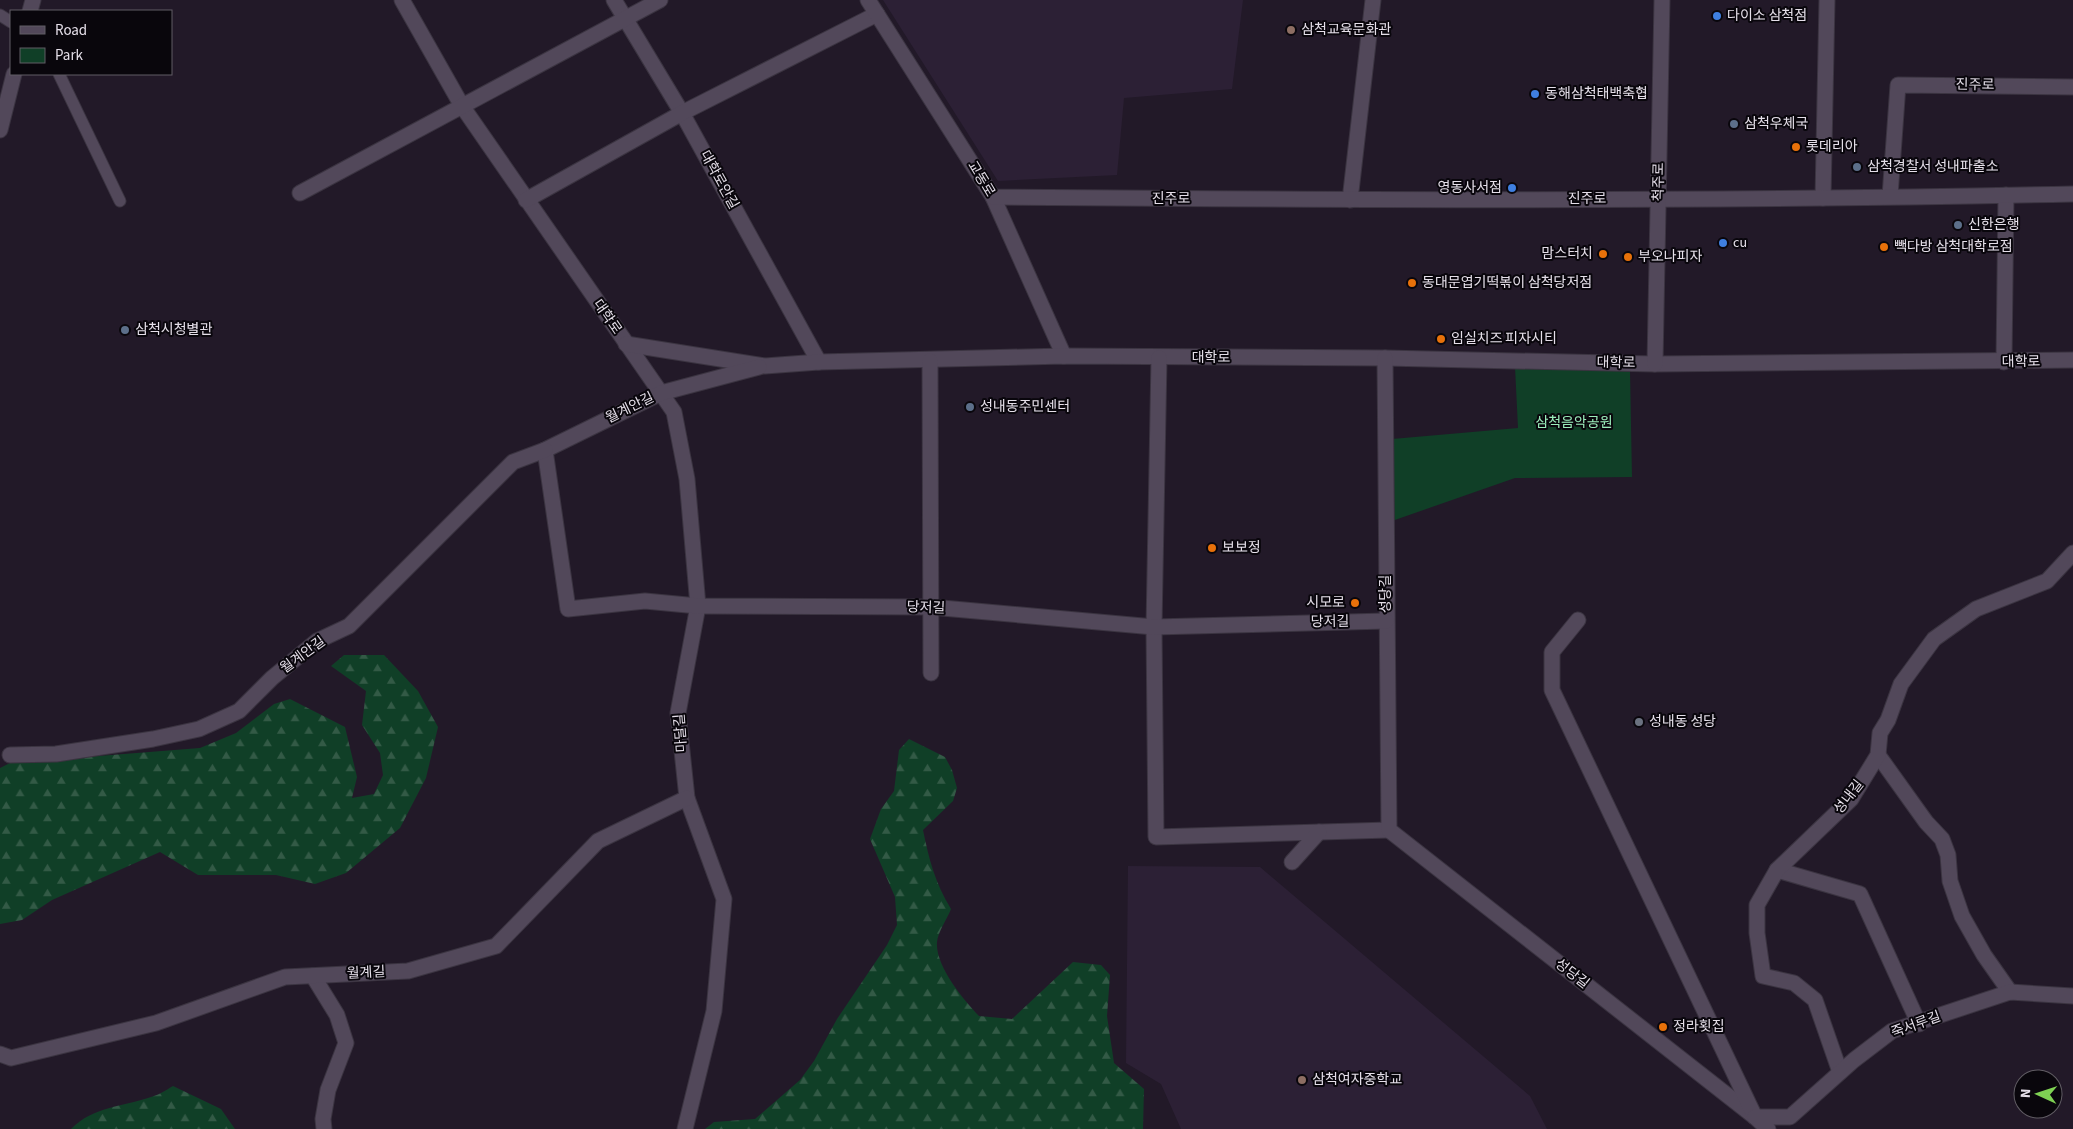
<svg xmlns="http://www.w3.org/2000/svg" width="2073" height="1129" viewBox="0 0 2073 1129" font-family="'Source Sans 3','Noto Sans KR',sans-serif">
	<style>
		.built { fill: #2c2035 }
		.forest { fill: url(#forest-firs) }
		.park { fill: #103f27 }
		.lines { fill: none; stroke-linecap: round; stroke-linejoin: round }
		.lane-casing { stroke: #3b3441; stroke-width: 13 }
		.street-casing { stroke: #3b3441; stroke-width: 17 }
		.secondary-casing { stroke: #3b3441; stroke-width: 17 }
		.lane { stroke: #52485a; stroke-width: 11 }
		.street { stroke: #52485a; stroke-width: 15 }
		.secondary { stroke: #52485a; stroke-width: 15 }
		.shop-dot { fill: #3f7fe0; stroke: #09060c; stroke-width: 2 }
		.education-dot { fill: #8d6e63; stroke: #09060c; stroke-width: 2 }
		.service-dot { fill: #5c6f8a; stroke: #09060c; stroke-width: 2 }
		.food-dot { fill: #e8710a; stroke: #09060c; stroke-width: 2 }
		.worship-dot { fill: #6b7280; stroke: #09060c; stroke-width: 2 }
		.labels { text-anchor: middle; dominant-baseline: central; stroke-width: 4; stroke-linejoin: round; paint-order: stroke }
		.poi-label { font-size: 14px; fill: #e5dfe9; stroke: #09060c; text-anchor: start }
		.street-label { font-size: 14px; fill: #e5dfe9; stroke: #09060c }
		.park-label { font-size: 14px; fill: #9bedbb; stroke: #09060c }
	</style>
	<defs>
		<pattern id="forest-firs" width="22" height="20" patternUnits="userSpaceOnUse" patternTransform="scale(1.25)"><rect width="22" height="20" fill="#103f27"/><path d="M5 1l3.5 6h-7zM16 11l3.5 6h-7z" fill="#335a46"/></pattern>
	</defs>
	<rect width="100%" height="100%" fill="#221928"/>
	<!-- built -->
	<g class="built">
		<path d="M 883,0 L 1243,0 L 1232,89 L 1124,98 L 1117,175 L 998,181 Z"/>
		<path d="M 1128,866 L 1260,867 L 1530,1096 L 1547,1129 L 1181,1129 L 1161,1084 L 1126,1063 Z"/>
	</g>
	<!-- forest -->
	<g class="forest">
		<path d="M 344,655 L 384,655 L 418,691 L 438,727 L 426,778 L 400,828 L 346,873 L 315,884 L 276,875 L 198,875 L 160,852 L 52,900 L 22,920 L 0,924 L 0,768 L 10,763 L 200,748 L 236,733 L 274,704 L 290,699 L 345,727 L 357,777 L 352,798 L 374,794 L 383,775 L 380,753 L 362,725 L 366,691 L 331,666 Z"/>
		<path d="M 909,739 L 945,757 L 952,770 L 957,788 L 953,801 L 923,830 C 929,859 935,883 951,909 C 947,919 938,932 937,942 C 935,966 964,1000 979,1016 L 1012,1019 L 1073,962 L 1101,965 L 1110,975 L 1107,1016 L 1114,1063 L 1144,1089 L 1143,1129 L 705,1129 L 714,1122 L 755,1119 L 800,1080 L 814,1061 L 837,1019 L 887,945 L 897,925 L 895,897 L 870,839 L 881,809 L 894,791 L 899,750 Z"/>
		<path d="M 173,1086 L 221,1109 L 235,1129 L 71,1129 C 94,1106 122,1107 151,1097 C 159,1095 166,1090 173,1086 Z"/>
	</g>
	<!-- park -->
	<path class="park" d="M 1515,367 L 1630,371 L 1632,477 L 1515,478 L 1392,521 L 1392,439 L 1518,428 Z"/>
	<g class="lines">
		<defs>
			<g id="lane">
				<path d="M 0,15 L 11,22"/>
				<path d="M 59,74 L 120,201"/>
			</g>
			<g id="street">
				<path d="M 402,0 L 462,106 L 674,412 L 687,479 L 698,606 L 678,713 L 687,798 L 724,899 L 714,1011 L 685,1129"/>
				<path d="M 614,0 L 682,113 L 819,362"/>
				<path d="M 1890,196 L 1898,85 L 2073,87"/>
				<path d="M 993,197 L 1064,356"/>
				<path d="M 1823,198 L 1827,0"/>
				<path d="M 526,200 L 682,113 L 877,14"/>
				<path d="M 1350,200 L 1373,0"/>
				<path d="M 626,344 L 765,366 L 819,362 L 1064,356 L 1385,358 L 1655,364 L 2073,360"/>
				<path d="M 1159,358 L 1154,627 L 1156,837 L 1389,830"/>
				<path d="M 1385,358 L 1389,830 L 1755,1117"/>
				<path d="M 930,361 L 931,673"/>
				<path d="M 2004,362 L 2006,195"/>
				<path d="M 759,367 L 661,393 L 545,450 L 568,609 L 645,601 L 698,606 L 931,607 L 1154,627 L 1386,621"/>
				<path d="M 1578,620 L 1552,652 L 1552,690 L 1755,1117 L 1768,1129"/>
				<path d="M 10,755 L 56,754 L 153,739 L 199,729 L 239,711 L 272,678 L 317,641 L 349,626 L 513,462 L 545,450"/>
				<path d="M 1878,755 L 1926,822 L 1942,839 L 1948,855 L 1950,881 L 1962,916 L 1984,955 L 2010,992"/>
				<path d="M 1292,862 L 1319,832"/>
				<path d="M 1777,870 L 1860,894 L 1919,1024"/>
				<path d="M 313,976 L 337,1015 L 346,1043 L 328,1090 L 323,1119 L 324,1129"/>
				<path d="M 0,1054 L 11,1058 L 156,1023 L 285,977 L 408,971 L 496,946 L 598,841 L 687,798"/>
				<path d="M 1840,1072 L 1815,1000 L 1794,983 L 1763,976 L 1757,933 L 1757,905 L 1777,870 L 1851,799 L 1878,755 L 1880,733 L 1888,720 L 1901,684 L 1934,639 L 1976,609 L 2047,581 L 2073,553"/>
				<path d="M 1755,1117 L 1790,1117 L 1854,1060 L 1892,1031 L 2010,992 L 2073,996"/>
			</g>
			<g id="secondary">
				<path d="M 868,0 L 993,197 C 1353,200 1713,202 2073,194"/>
				<path d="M 30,11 L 33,0"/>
				<path d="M 0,130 L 14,74"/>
				<path d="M 300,193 L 660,0"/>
				<path d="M 1655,364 L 1662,0"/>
			</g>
		</defs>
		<!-- lane casing -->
		<use href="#lane" class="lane-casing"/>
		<!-- street casing -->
		<use href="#street" class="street-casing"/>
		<!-- secondary casing -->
		<use href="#secondary" class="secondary-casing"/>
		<!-- lane -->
		<use href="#lane" class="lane"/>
		<!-- street -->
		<use href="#street" class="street"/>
		<!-- secondary -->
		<use href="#secondary" class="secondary"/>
	</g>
	<!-- markers -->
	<g class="shop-dot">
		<circle cx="1717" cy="16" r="5"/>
		<circle cx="1535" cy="94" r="5"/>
		<circle cx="1512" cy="188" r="5"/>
		<circle cx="1723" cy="243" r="5"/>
	</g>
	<g class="education-dot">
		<circle cx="1291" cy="30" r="5"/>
		<circle cx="1302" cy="1080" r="5"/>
	</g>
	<g class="service-dot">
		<circle cx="1734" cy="124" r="5"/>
		<circle cx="1857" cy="167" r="5"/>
		<circle cx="1958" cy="225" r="5"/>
		<circle cx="125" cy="330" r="5"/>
		<circle cx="970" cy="407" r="5"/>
	</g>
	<g class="food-dot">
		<circle cx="1796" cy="147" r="5"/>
		<circle cx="1884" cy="247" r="5"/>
		<circle cx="1603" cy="254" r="5"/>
		<circle cx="1628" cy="257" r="5"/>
		<circle cx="1412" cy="283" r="5"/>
		<circle cx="1441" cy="339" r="5"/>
		<circle cx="1212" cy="548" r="5"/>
		<circle cx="1355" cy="603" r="5"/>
		<circle cx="1663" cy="1027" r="5"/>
	</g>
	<circle class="worship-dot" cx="1639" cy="722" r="5"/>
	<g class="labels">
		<!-- poi labels -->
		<g class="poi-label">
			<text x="1727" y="16">다이소 삼척점</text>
			<text x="1301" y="30">삼척교육문화관</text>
			<text x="1545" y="94">동해삼척태백축협</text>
			<text x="1744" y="124">삼척우체국</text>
			<text x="1806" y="147">롯데리아</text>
			<text x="1867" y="167">삼척경찰서 성내파출소</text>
			<text x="1502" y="188" text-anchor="end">영동사서점</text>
			<text x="1968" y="225">신한은행</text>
			<text x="1733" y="243">cu</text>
			<text x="1894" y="247">빽다방 삼척대학로점</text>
			<text x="1593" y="254" text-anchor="end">맘스터치</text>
			<text x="1638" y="257">부오나피자</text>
			<text x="1422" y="283">동대문엽기떡볶이 삼척당저점</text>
			<text x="135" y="330">삼척시청별관</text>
			<text x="1451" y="339">임실치즈 피자시티</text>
			<text x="980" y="407">성내동주민센터</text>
			<text x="1222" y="548">보보정</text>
			<text x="1345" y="603" text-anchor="end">시모로</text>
			<text x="1649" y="722">성내동 성당</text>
			<text x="1673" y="1027">정라횟집</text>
			<text x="1312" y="1080">삼척여자중학교</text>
		</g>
		<!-- street labels -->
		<g class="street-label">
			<text transform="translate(1975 85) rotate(1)">진주로</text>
			<text transform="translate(981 179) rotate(59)">교동로</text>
			<text transform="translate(719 180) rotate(61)">대학로안길</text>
			<text transform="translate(1659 182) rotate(-89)">척주로</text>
			<text x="1171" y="199">진주로</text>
			<text x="1587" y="199">진주로</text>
			<text transform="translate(607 317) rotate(55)">대학로</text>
			<text x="1211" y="358">대학로</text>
			<text transform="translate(2021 362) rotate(-1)">대학로</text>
			<text transform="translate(1616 363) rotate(1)">대학로</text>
			<text transform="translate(630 408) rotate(-26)">월계안길</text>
			<text transform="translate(1386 594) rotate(-90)">성당길</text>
			<text transform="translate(926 608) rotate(2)">당저길</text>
			<text transform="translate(1330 622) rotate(-1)">당저길</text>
			<text transform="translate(303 655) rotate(-36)">월계안길</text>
			<text transform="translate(681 733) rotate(-94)">마달길</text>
			<text transform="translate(1849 797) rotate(-52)">성내길</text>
			<text transform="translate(366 973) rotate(-3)">월계길</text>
			<text transform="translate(1572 974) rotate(38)">성당길</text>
			<text transform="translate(1916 1025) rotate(-20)">죽서루길</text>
		</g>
		<!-- park labels -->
		<g class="park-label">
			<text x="1574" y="423">삼척음악공원</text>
		</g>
	</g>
	<!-- legend -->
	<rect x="10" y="10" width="162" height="65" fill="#09060c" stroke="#615d64"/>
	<rect x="20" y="26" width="25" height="8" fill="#52485a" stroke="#615d64"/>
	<text x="55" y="35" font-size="15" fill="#e5dfe9">Road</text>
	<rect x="20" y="48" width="25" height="15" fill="#103f27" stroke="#615d64"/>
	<text x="55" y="60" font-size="15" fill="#e5dfe9">Park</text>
	<!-- north arrow -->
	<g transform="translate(2038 1094) rotate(273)"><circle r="24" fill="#09060c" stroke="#615d64"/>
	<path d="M0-4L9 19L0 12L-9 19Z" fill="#7ed153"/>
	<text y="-8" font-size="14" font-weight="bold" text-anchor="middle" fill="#e5dfe9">N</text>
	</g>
</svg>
